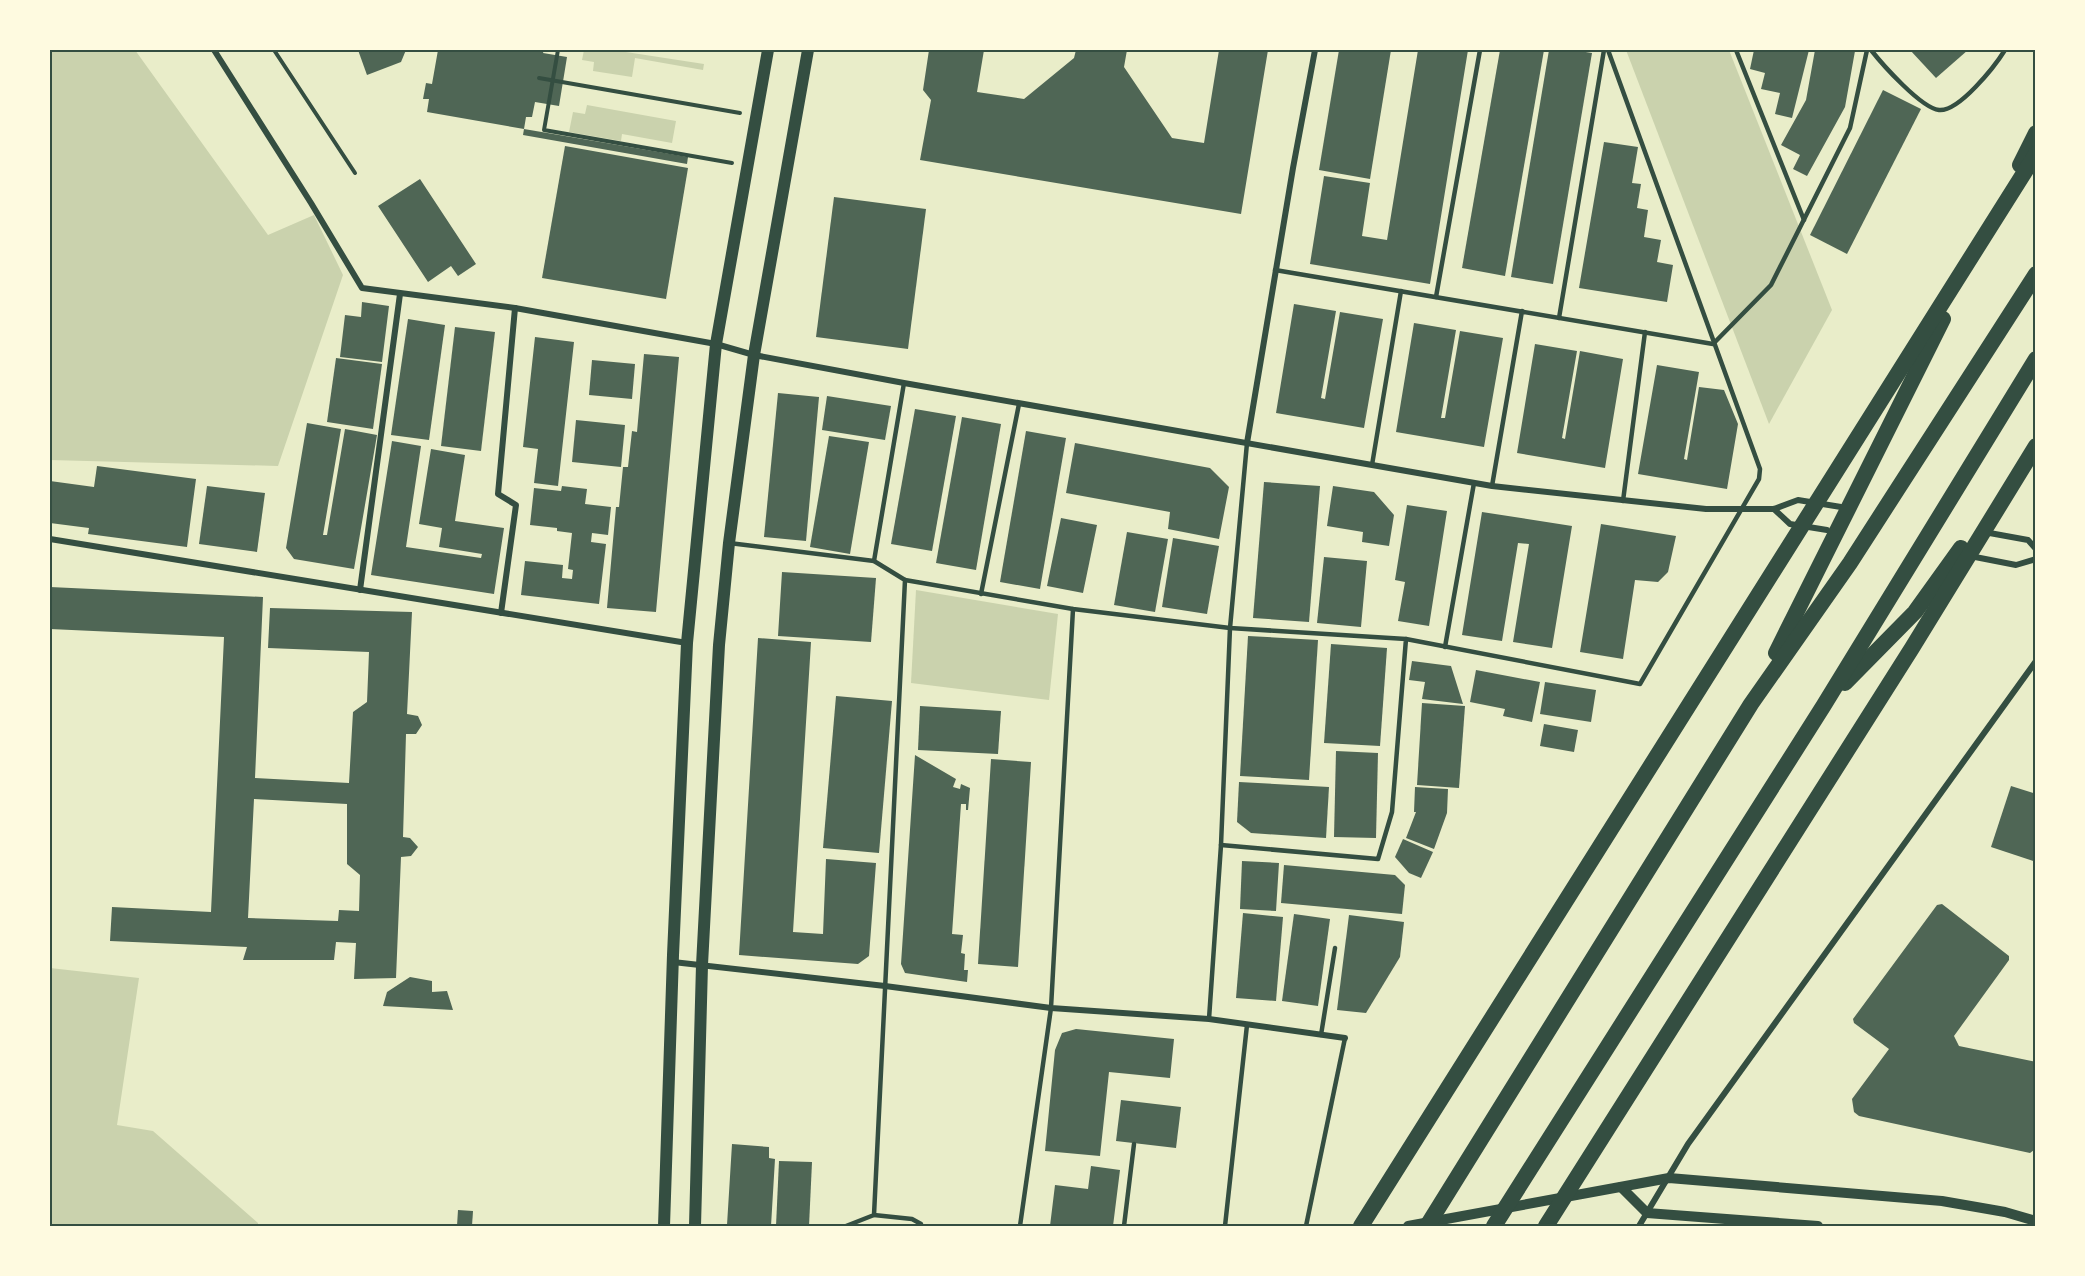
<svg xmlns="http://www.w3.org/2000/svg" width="2085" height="1276" viewBox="0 0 2085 1276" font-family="'Open Sans',sans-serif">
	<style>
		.green { fill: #cad2ad }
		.building { fill: #4f6655; fill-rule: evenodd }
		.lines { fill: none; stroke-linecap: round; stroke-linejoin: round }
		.path { stroke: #344e41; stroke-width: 4 }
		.service { stroke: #344e41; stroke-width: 4.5 }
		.minor { stroke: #344e41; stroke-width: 6 }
		.tertiary { stroke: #344e41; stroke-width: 10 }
		.secondary { stroke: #344e41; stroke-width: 12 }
		.motorway { stroke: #344e41; stroke-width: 16 }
		.neatline { fill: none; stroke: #344e41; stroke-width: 2 }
	</style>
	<rect width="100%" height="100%" fill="#e9edc9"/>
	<!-- green -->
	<g class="green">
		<path d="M 50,50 L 135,50 L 268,235 L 314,215 L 343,275 L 278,466 L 50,460 Z"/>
		<path d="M 584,50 L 613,50 L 704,64 L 703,70 L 635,58 L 632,77 L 593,71 L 594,62 L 582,60 Z"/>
		<path d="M 1626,50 L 1729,50 L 1832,310 L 1769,424 Z"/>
		<path d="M 587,105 L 676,121 L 672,143 L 622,134 L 621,141 L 569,132 L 573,112 L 585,114 Z"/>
		<path d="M 916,590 L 1058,614 L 1049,700 L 911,683 Z"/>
		<path d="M 50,968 L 139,978 L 117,1125 L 153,1131 L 258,1223 L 258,1226 L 50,1226 Z"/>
	</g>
	<!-- building -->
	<g class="building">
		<path d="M 358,50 L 406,50 L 401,62 L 367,75 Z"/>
		<path d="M 438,50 L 544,50 L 543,53 L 567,57 L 559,106 L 535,102 L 532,117 L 526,117 L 524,129 L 427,112 L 429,99 L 423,99 L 426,83 L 432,84 Z"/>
		<path d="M 929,50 L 984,50 L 977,92 L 1024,99 L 1074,58 L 1076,50 L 1127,50 L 1124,67 L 1172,138 L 1204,143 L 1219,50 L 1268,50 L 1241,214 L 920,160 L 931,100 L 923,90 Z"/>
		<path d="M 1339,50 L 1391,50 L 1370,179 L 1319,170 Z"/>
		<path d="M 1418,50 L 1468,50 L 1430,284 L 1310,264 L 1324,176 L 1370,183 L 1362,236 L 1387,240 Z"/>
		<path d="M 1500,50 L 1544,50 L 1505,276 L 1462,268 Z"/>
		<path d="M 1549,50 L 1573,50 L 1592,53 L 1553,284 L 1511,277 Z"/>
		<path d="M 1754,50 L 1809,50 L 1792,118 L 1775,114 L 1780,93 L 1761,89 L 1765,73 L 1750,69 Z"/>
		<path d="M 1815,50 L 1855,51 L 1845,107 L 1807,176 L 1793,169 L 1800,155 L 1781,145 L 1806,100 Z"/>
		<path d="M 1910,50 L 1968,50 L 1936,78 Z"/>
		<path d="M 1883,90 L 1921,109 L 1847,254 L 1810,235 Z"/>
		<path d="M 524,129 L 688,157 L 687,164 L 523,135 Z"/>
		<path d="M 1604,142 L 1638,147 L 1632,183 L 1641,184 L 1637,208 L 1648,210 L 1644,237 L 1661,240 L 1657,262 L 1673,265 L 1667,302 L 1579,288 Z"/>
		<path d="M 565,146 L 688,168 L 666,299 L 542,278 Z"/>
		<path d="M 420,179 L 476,264 L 458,276 L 451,266 L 428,282 L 378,206 Z"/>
		<path d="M 834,197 L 926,209 L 908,349 L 816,337 Z"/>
		<path d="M 362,302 L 389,306 L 382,362 L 340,357 L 345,315 L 361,317 Z"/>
		<path d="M 1294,304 L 1336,311 L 1321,398 L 1325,399 L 1340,312 L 1383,319 L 1364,428 L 1276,413 Z"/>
		<path d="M 408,319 L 445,325 L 429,440 L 391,435 Z"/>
		<path d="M 1414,323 L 1456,330 L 1441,418 L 1445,418 L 1460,331 L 1503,338 L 1484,447 L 1396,432 Z"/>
		<path d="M 455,327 L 495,332 L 481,451 L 441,446 Z"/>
		<path d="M 535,337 L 574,342 L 558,486 L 534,483 L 538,449 L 523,447 Z"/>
		<path d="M 1535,344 L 1577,351 L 1562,438 L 1565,439 L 1580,351 L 1623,359 L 1605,468 L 1517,453 Z"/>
		<path d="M 644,354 L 679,357 L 656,612 L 607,608 L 616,507 L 619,507 L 623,467 L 628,467 L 632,431 L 637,432 Z"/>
		<path d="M 336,358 L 382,364 L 373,429 L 327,422 Z"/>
		<path d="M 592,360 L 635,364 L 632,399 L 589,395 Z"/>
		<path d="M 1657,365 L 1699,372 L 1684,459 L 1687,460 L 1699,387 L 1724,390 L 1738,424 L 1727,489 L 1638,474 Z"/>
		<path d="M 778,393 L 819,397 L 806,541 L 764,537 Z"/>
		<path d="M 827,396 L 891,406 L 885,440 L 822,430 Z"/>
		<path d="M 915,409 L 956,416 L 932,551 L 891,544 Z"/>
		<path d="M 962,417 L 1001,424 L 976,570 L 936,563 Z"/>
		<path d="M 576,420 L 625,425 L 621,467 L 572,462 Z"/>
		<path d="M 307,423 L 341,429 L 323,535 L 327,535 L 345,429 L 377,435 L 354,569 L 294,559 L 286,548 Z"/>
		<path d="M 1026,431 L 1066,438 L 1040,589 L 1000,582 Z"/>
		<path d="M 829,436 L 869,442 L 850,554 L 810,547 Z"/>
		<path d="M 392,441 L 421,446 L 406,547 L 481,558 L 482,554 L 439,547 L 442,528 L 419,524 L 431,449 L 465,455 L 455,521 L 504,528 L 494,594 L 371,575 Z"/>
		<path d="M 1075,443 L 1210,468 L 1229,487 L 1219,539 L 1168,529 L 1170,512 L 1066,493 Z"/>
		<path d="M 97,466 L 196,479 L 187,547 L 88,534 L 89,528 L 50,523 L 50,481 L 94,487 Z"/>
		<path d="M 1264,482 L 1320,486 L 1309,622 L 1253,618 Z"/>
		<path d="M 207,486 L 265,493 L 257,552 L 199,544 Z"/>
		<path d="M 562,486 L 587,489 L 585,504 L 611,507 L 608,535 L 592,533 L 591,542 L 606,544 L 599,604 L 521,595 L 525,561 L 563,565 L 562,578 L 572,579 L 573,570 L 568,569 L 572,533 L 557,531 L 557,528 L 530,525 L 534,488 L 561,491 Z"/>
		<path d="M 1333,486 L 1374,492 L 1394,515 L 1389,546 L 1362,542 L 1363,532 L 1327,526 Z"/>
		<path d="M 1407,505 L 1447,511 L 1429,626 L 1398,621 L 1405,582 L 1395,580 Z"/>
		<path d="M 1482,512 L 1572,526 L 1552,648 L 1513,642 L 1529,544 L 1518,543 L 1502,641 L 1462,635 Z"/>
		<path d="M 1061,518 L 1097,525 L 1083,593 L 1047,586 Z"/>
		<path d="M 1601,524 L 1676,536 L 1668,572 L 1658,582 L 1635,580 L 1623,659 L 1580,652 Z"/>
		<path d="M 1127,532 L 1168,539 L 1155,612 L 1114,605 Z"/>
		<path d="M 1173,538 L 1219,546 L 1207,614 L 1162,607 Z"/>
		<path d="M 1324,557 L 1367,561 L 1361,627 L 1317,623 Z"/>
		<path d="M 782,572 L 876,578 L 871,642 L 778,636 Z"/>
		<path d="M 50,587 L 263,597 L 255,778 L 349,783 L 353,712 L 367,702 L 369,652 L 268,648 L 270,608 L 412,612 L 407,714 L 418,716 L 422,725 L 416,734 L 406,734 L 403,837 L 410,838 L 418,847 L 411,856 L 401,857 L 396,978 L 354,979 L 356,943 L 336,942 L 334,960 L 243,960 L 247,947 L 110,941 L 112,907 L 211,912 L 224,637 L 50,629 ZM 254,799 L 347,804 L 347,864 L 360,875 L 359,911 L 339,910 L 338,921 L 248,918 Z"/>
		<path d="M 1248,636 L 1318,640 L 1309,780 L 1240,776 Z"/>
		<path d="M 758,638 L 811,642 L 793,932 L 823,934 L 826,859 L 876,863 L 869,956 L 858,964 L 739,955 Z"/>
		<path d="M 1331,644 L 1387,648 L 1380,746 L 1324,743 Z"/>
		<path d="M 1412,661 L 1451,666 L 1463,704 L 1422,699 L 1425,682 L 1409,680 Z"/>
		<path d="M 1476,670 L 1540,682 L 1532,722 L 1503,716 L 1505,709 L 1470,702 Z"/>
		<path d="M 1545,682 L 1596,690 L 1591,722 L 1540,714 Z"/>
		<path d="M 836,696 L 892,701 L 879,853 L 823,848 Z"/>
		<path d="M 1422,703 L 1465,706 L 1459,788 L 1417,785 Z"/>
		<path d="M 920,706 L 1001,711 L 998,754 L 918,750 Z"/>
		<path d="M 1544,724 L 1578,730 L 1574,752 L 1540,746 Z"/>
		<path d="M 1336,751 L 1378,753 L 1376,838 L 1334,837 Z"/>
		<path d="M 915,755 L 956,779 L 953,787 L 960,789 L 961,784 L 970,788 L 968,810 L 966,810 L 966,804 L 961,804 L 952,934 L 963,935 L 961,953 L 965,954 L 964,970 L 968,970 L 967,982 L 905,973 L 901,964 Z"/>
		<path d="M 991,759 L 1031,762 L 1018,967 L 978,964 Z"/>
		<path d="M 1239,782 L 1329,787 L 1326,838 L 1251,833 L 1237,822 Z"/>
		<path d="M 2011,786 L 2036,794 L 2036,862 L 1991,847 Z"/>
		<path d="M 1415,787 L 1448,789 L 1447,813 L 1434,849 L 1406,838 L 1416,812 L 1414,812 Z"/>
		<path d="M 1403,839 L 1433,852 L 1421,878 L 1409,873 L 1395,857 Z"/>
		<path d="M 1242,861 L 1279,863 L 1276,911 L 1240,909 Z"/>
		<path d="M 1284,865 L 1395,875 L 1405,885 L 1402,914 L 1281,903 Z"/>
		<path d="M 1942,904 L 2009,956 L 2009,960 L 1954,1036 L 1959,1046 L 2036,1062 L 2036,1144 L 2034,1150 L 2030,1153 L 1859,1116 L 1854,1112 L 1852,1099 L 1889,1049 L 1854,1023 L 1853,1019 L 1937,905 Z"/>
		<path d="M 1243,913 L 1283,917 L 1276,1001 L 1236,998 Z"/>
		<path d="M 1294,914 L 1330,919 L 1318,1006 L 1282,1001 Z"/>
		<path d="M 1349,915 L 1404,922 L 1400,957 L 1366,1013 L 1337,1010 Z"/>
		<path d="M 410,977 L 432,981 L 432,992 L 447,991 L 453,1010 L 383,1006 L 387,992 Z"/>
		<path d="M 1076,1029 L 1174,1039 L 1170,1078 L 1109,1072 L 1100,1156 L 1045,1151 L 1055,1050 L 1062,1033 Z"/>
		<path d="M 1121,1100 L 1181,1107 L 1176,1148 L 1116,1141 Z"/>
		<path d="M 732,1144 L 769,1147 L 769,1158 L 775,1159 L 771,1226 L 727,1225 Z"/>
		<path d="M 779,1161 L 812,1162 L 809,1226 L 776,1226 Z"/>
		<path d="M 1091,1166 L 1120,1170 L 1113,1226 L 1050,1226 L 1055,1185 L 1088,1189 Z"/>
		<path d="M 458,1210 L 473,1211 L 472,1226 L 457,1226 Z"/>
	</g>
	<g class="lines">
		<!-- path -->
		<g class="path">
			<path d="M 274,50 L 355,173"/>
			<path d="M 558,50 L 544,130 L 732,163"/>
			<path d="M 539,78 L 740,113"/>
		</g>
		<!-- service -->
		<g class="service">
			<path d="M 1736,50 L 1804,220"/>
			<path d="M 1871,50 C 1882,64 1921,108 1939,110 C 1959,112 1995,66 2005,50"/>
			<path d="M 1275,270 L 1713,344 L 1771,285 L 1850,128 L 1867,50"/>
			<path d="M 1436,297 L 1480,50"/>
			<path d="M 1559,318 L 1604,50"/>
			<path d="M 1372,465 L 1401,291"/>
			<path d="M 1492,486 L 1522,311"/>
			<path d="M 1623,501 L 1645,332"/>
			<path d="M 729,543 L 874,561 L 905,580 L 874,1215 L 846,1226"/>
			<path d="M 874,561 L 904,383"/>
			<path d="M 905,580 L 1073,609 L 1230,628 L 1406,639 L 1392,812 L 1378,859 L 1221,845"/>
			<path d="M 981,594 L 1019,404"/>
			<path d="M 1406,639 L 1640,684 L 1759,479 L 1760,469 L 1608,50"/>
			<path d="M 1445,647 L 1474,483"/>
			<path d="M 1209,1019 L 1221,845 L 1230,628 L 1247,443"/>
			<path d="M 1321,1035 L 1335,948"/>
			<path d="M 874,1215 L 912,1219 L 921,1224 L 921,1226"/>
			<path d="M 1020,1226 L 1051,1008 L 1073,609"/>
			<path d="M 1124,1226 L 1134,1144"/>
			<path d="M 1225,1226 L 1247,1025"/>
			<path d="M 1306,1226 L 1345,1038"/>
		</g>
		<!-- minor -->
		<g class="minor">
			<path d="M 214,50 L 311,203 L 362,288 L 515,308 L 716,344 L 754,355 L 904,383 L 1492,486 L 1706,509 L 1774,509 L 1798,500 L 1841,507"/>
			<path d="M 1247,443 L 1293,168 L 1315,50"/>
			<path d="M 1774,509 L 1790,524 L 1827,530"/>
			<path d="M 1984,532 L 2028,540 L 2036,549"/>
			<path d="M 50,539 L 687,643"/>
			<path d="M 1970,556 L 2016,565 L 2036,559"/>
			<path d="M 360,590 L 400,294"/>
			<path d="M 501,613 L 516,505 L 498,494 L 515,308"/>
			<path d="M 673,962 L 885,986 L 1051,1008 L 1209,1019 L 1345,1038"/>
			<path d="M 1639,1226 L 1688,1144 L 2036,661"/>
		</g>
		<!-- tertiary -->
		<g class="tertiary">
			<path d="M 1621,1187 L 1647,1213 L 1818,1226"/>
			<path d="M 1408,1226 L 1669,1178 L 1942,1201 L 2005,1212 L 2036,1221"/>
		</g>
		<!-- secondary -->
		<g class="secondary">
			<path d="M 664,1226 L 673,955 L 687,643 L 716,344 L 768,50"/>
			<path d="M 695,1226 L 702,965 L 719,645 L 729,543 L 754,355 L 808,50"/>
		</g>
		<!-- motorway -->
		<g class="motorway">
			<path d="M 2020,165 L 2036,133"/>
			<path d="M 1776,653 L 1943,319"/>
			<path d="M 1845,683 L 1915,612 L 1961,548"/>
			<path d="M 1361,1226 L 2036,154"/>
			<path d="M 1427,1226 L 1751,704 L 1850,563 L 2036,274"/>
			<path d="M 1494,1226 L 1824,705 L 2036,359"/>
			<path d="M 1546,1226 L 1912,648 L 2036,446"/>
		</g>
	</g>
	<!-- border -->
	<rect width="2085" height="1276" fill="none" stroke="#fefae0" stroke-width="102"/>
	<rect x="51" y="51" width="1983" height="1174" class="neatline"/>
</svg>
